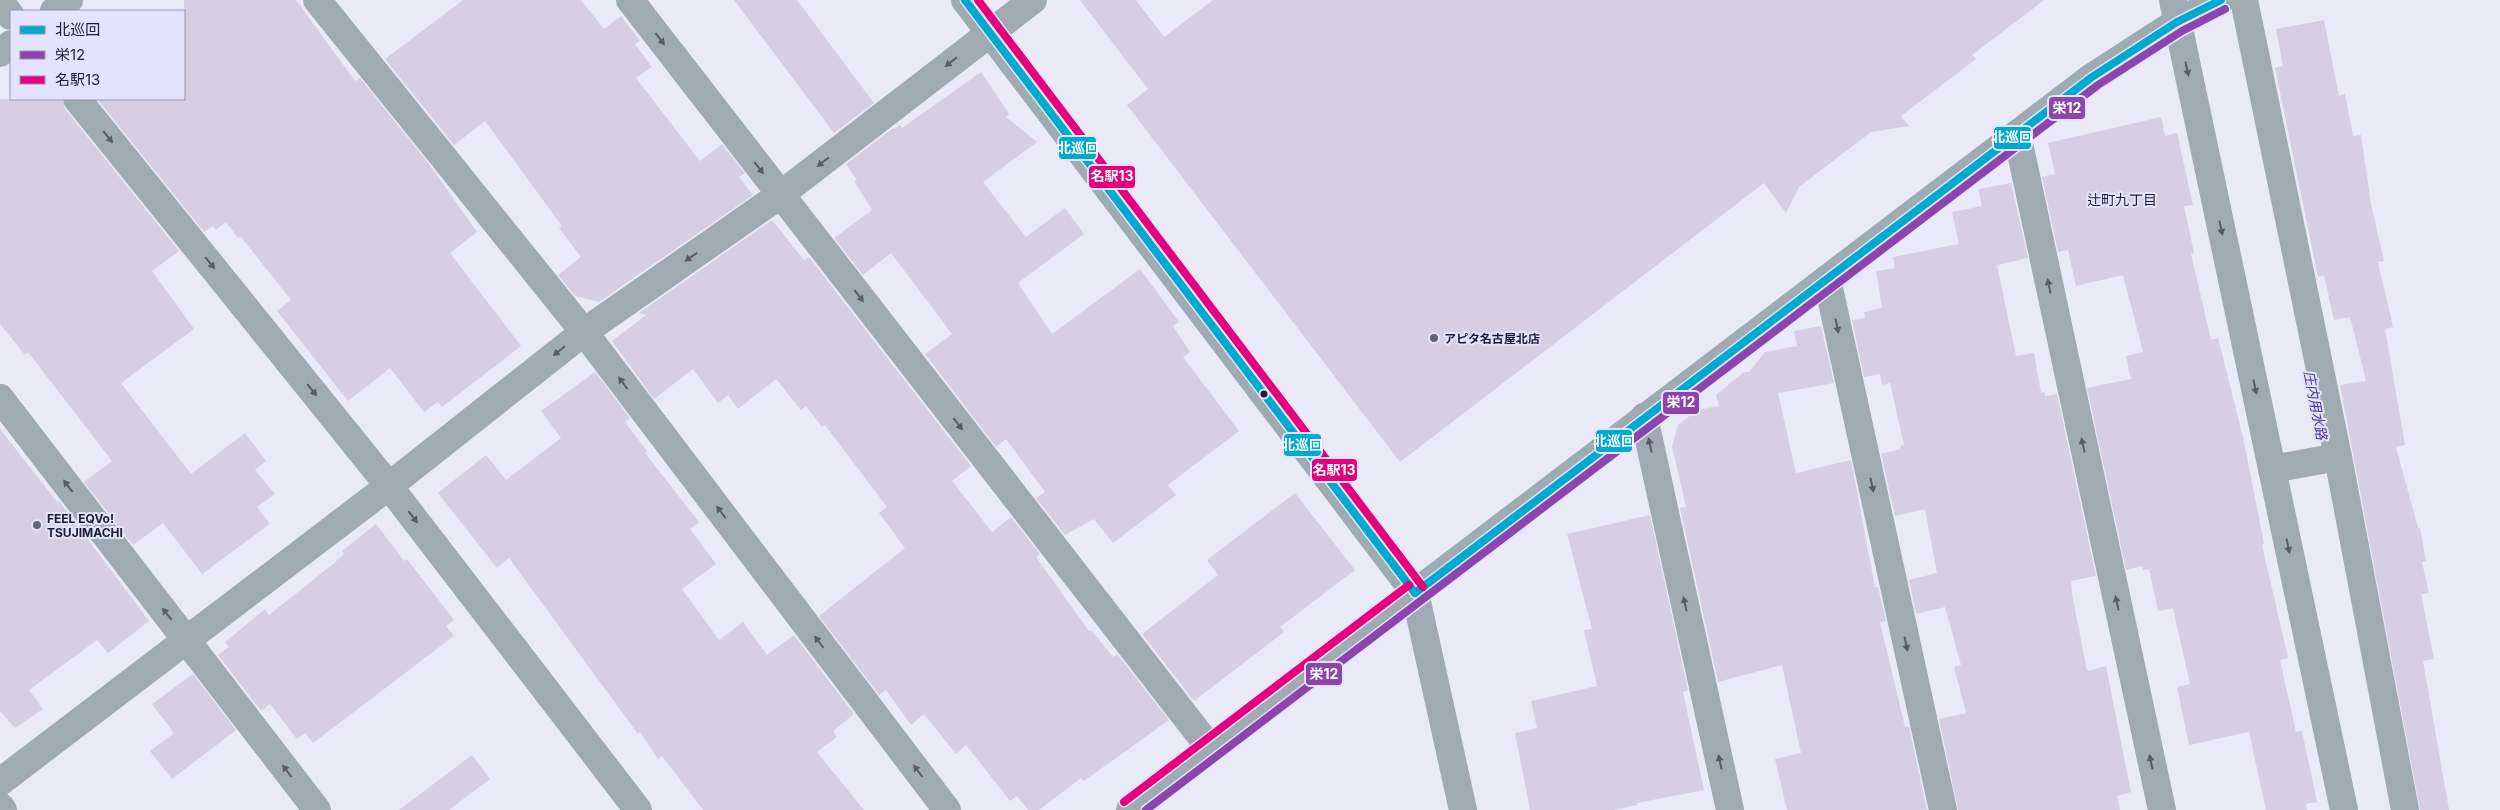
<svg xmlns="http://www.w3.org/2000/svg" width="2500" height="810" viewBox="0 0 2500 810" font-family="Inter,'Noto Sans JP',sans-serif">
	<style>
		.building { fill: #d6cfe3 }
		.lines { fill: none; stroke-linecap: round; stroke-linejoin: round }
		.minor { stroke: #9faab2; stroke-width: 28 }
		.tertiary { stroke: #9faab2; stroke-width: 28 }
		.bus-1-casing { stroke: #e4e3fd; stroke-width: 11 }
		.bus-2-casing { stroke: #e4e3fd; stroke-width: 11 }
		.bus-3-casing { stroke: #e4e3fd; stroke-width: 11 }
		.bus-1 { stroke: #00a9ce; stroke-width: 8 }
		.bus-2 { stroke: #8e44ad; stroke-width: 8 }
		.bus-3 { stroke: #e5007d; stroke-width: 8 }
		.oneway { fill: #585b6c }
		.poi-dot { fill: #656377; stroke: #e4e3fd; stroke-width: 2 }
		.bus-dot { fill: #1e1b32; stroke: #e4e3fd; stroke-width: 2 }
		.labels { text-anchor: middle; dominant-baseline: central; stroke-width: 4; stroke-linejoin: round; paint-order: stroke }
		.poi-label { font-size: 12px; font-weight: bold; fill: #1e1b32; stroke: #e4e3fd; text-anchor: start }
		.neighbourhood-label { font-size: 14px; fill: #1e1b32; stroke: #e4e3fd }
		.water-label { font-size: 14px; font-style: italic; fill: #483392; stroke: #e4e3fd }
		.line-badge { stroke: #e4e3fd; stroke-width: 2 }
		.badge-label { font-size: 14px; text-anchor: middle; font-weight: bold; fill: #fff }
	</style>
	<rect width="100%" height="100%" fill="#eae9f7"/>
	<!-- building -->
	<g class="building">
		<path d="M 184,0 L 296,0 L 355,81 L 360,78 L 429,164 L 477,232 L 450,253 L 521,346 L 442,407 L 438,402 L 424,412 L 390,368 L 348,401 L 277,311 L 291,300 L 241,237 L 238,238 L 226,222 L 216,230 L 213,226 L 204,232 L 97,99 L 184,99 Z"/>
		<path d="M 463,0 L 581,0 L 604,29 L 621,16 L 640,41 L 635,44 L 652,67 L 636,78 L 700,161 L 722,144 L 745,173 L 739,177 L 753,195 L 599,302 L 575,296 L 558,275 L 581,257 L 559,228 L 562,226 L 485,121 L 454,145 L 385,59 Z"/>
		<path d="M 734,0 L 797,0 L 874,103 L 834,133 Z"/>
		<path d="M 1080,0 L 1136,0 L 1164,37 L 1213,0 L 2044,0 L 1972,55 L 1976,59 L 1901,116 L 1909,126 L 1871,132 L 1799,187 L 1786,213 L 1764,183 L 1400,462 L 1127,105 L 1148,89 Z"/>
		<path d="M 2324,20 L 2339,96 L 2345,94 L 2353,136 L 2361,135 L 2371,204 L 2384,261 L 2378,262 L 2393,327 L 2385,329 L 2405,445 L 2396,447 L 2418,528 L 2420,528 L 2426,561 L 2422,562 L 2429,593 L 2421,594 L 2434,659 L 2423,661 L 2449,810 L 2420,810 L 2340,385 L 2366,381 L 2350,317 L 2334,320 L 2324,275 L 2318,277 L 2275,68 L 2283,66 L 2276,29 Z"/>
		<path d="M 981,72 L 1009,114 L 1006,117 L 1037,142 L 983,182 L 1026,237 L 1065,208 L 1084,234 L 1018,283 L 1052,334 L 1140,269 L 1179,322 L 1173,326 L 1190,352 L 1183,357 L 1239,431 L 1168,485 L 1176,495 L 1113,543 L 1094,519 L 1065,535 L 1036,498 L 1045,492 L 1006,439 L 996,447 L 925,354 L 952,334 L 891,253 L 863,275 L 834,238 L 872,210 L 854,181 L 857,180 L 846,164 L 893,128 L 894,129 L 900,125 L 902,128 Z"/>
		<path d="M 0,99 L 62,99 L 65,109 L 179,251 L 152,271 L 194,329 L 121,383 L 191,474 L 245,433 L 266,461 L 255,470 L 275,494 L 257,507 L 270,524 L 202,574 L 163,523 L 133,545 L 84,482 L 112,461 L 28,352 L 25,355 L 0,324 Z"/>
		<path d="M 2161,117 L 2165,136 L 2177,133 L 2193,205 L 2184,206 L 2194,253 L 2191,254 L 2211,340 L 2218,338 L 2244,442 L 2264,544 L 2262,545 L 2288,658 L 2280,660 L 2296,732 L 2302,731 L 2317,802 L 2306,804 L 2307,810 L 2266,810 L 2249,732 L 2189,745 L 2177,687 L 2190,684 L 2173,608 L 2158,611 L 2149,569 L 2143,570 L 2142,566 L 2126,570 L 2087,388 L 2131,379 L 2126,356 L 2143,352 L 2123,275 L 2076,286 L 2068,250 L 2058,252 L 2042,177 L 2055,174 L 2048,143 Z"/>
		<path d="M 2011,183 L 2028,258 L 1997,265 L 2016,356 L 2034,353 L 2041,393 L 2044,392 L 2045,396 L 2057,394 L 2096,576 L 2071,581 L 2072,594 L 2087,671 L 2106,666 L 2131,792 L 2117,796 L 2120,810 L 1958,810 L 1939,719 L 1966,713 L 1954,667 L 1961,665 L 1945,607 L 1916,614 L 1909,580 L 1937,573 L 1925,509 L 1895,516 L 1881,454 L 1901,449 L 1900,446 L 1904,445 L 1890,383 L 1882,385 L 1880,374 L 1864,377 L 1852,320 L 1865,318 L 1864,312 L 1882,308 L 1876,271 L 1895,268 L 1893,257 L 1959,244 L 1952,212 L 1982,206 L 1978,189 Z"/>
		<path d="M 772,220 L 804,260 L 809,257 L 971,466 L 952,481 L 992,532 L 1011,517 L 1040,554 L 1036,557 L 1089,631 L 1091,630 L 1113,657 L 1117,654 L 1169,720 L 1084,781 L 1081,778 L 1039,810 L 1028,810 L 1017,796 L 1010,801 L 966,745 L 956,754 L 924,714 L 911,725 L 886,690 L 879,695 L 819,616 L 905,548 L 879,513 L 887,507 L 825,425 L 822,427 L 806,406 L 801,410 L 776,379 L 738,409 L 728,395 L 718,403 L 693,369 L 654,399 L 612,341 L 646,315 L 639,313 Z"/>
		<path d="M 1821,326 L 1834,383 L 1778,393 L 1796,473 L 1851,460 L 1875,587 L 1878,587 L 1886,621 L 1880,622 L 1905,727 L 1909,726 L 1927,810 L 1787,810 L 1775,759 L 1801,753 L 1782,665 L 1718,682 L 1680,508 L 1686,507 L 1672,446 L 1678,425 L 1697,410 L 1719,406 L 1716,395 L 1744,372 L 1749,372 L 1765,352 L 1797,346 L 1794,331 Z"/>
		<path d="M 595,372 L 630,418 L 625,422 L 647,451 L 645,453 L 699,522 L 690,529 L 716,564 L 682,589 L 719,640 L 743,622 L 767,655 L 794,635 L 854,714 L 833,731 L 837,737 L 817,752 L 864,810 L 703,810 L 662,756 L 658,759 L 640,732 L 638,734 L 509,558 L 497,568 L 438,493 L 486,455 L 506,480 L 561,438 L 541,411 Z"/>
		<path d="M 0,429 L 57,502 L 59,501 L 149,621 L 108,653 L 97,640 L 29,690 L 43,709 L 15,728 L 0,711 Z"/>
		<path d="M 1295,493 L 1355,570 L 1280,627 L 1284,632 L 1194,701 L 1142,634 L 1218,575 L 1207,560 Z"/>
		<path d="M 1650,515 L 1688,690 L 1683,692 L 1704,790 L 1637,803 L 1637,805 L 1614,810 L 1530,810 L 1515,733 L 1537,728 L 1531,701 L 1597,686 L 1584,630 L 1592,629 L 1567,534 Z"/>
		<path d="M 376,524 L 404,561 L 407,559 L 454,620 L 446,626 L 454,636 L 313,743 L 305,733 L 297,739 L 270,704 L 261,711 L 218,655 L 229,647 L 225,642 L 265,609 L 269,615 L 333,564 L 344,554 L 342,551 Z"/>
		<path d="M 193,674 L 236,730 L 172,779 L 150,751 L 174,733 L 152,704 Z"/>
		<path d="M 472,755 L 490,779 L 449,810 L 399,810 Z"/>
	</g>
	<g class="lines">
		<!-- minor -->
		<g class="minor">
			<path d="M 317,0 L 584,332 L 947,810"/>
			<path d="M 630,0 L 1210,748"/>
			<path d="M 2173,0 L 2344,810"/>
			<path d="M 2244,0 L 2338,457 L 2405,810"/>
			<path d="M 0,1 L 11,16"/>
			<path d="M 54,11 L 69,0"/>
			<path d="M 0,53 L 11,44"/>
			<path d="M 77,99 L 389,486 L 638,810"/>
			<path d="M 2017,134 L 2162,810"/>
			<path d="M 1827,279 L 1943,810"/>
			<path d="M 0,398 L 317,810"/>
			<path d="M 1644,417 L 1730,810"/>
			<path d="M 2272,469 L 2338,457"/>
			<path d="M 0,782 L 389,486 L 584,332 L 780,195 L 1033,0"/>
			<path d="M 0,806 L 3,810"/>
		</g>
		<!-- tertiary -->
		<g class="tertiary">
			<path d="M 965,0 L 1415,593 L 1463,810"/>
			<path d="M 1130,810 L 2092,77 L 2177,22 L 2221,0"/>
		</g>
		<defs>
			<g id="bus-1">
				<path d="M 965,0 L 1415,593"/>
				<path d="M 1415,593 L 2092,77 L 2177,22 L 2221,0"/>
			</g>
			<path id="bus-2" d="M 1146,810 L 2098,85 L 2182,31 L 2225,9"/>
			<g id="bus-3">
				<path d="M 978,0 L 1423,587"/>
				<path d="M 1124,802 L 1409,585"/>
			</g>
		</defs>
		<!-- bus-1 casing -->
		<use href="#bus-1" class="bus-1-casing"/>
		<!-- bus-2 casing -->
		<use href="#bus-2" class="bus-2-casing"/>
		<!-- bus-3 casing -->
		<use href="#bus-3" class="bus-3-casing"/>
		<!-- bus-1 -->
		<use href="#bus-1" class="bus-1"/>
		<!-- bus-2 -->
		<use href="#bus-2" class="bus-2"/>
		<!-- bus-3 -->
		<use href="#bus-3" class="bus-3"/>
	</g>
	<!-- one-way arrows -->
	<defs><path id="oneway-solid" d="M-6-.8H1V-3.2L6.5 0L1 3.2V.8H-6Z" transform="scale(1.25)"/></defs>
	<g class="oneway">
		<use href="#oneway-solid" transform="translate(660 39) rotate(52)"/>
		<use href="#oneway-solid" transform="translate(951 62) rotate(142)"/>
		<use href="#oneway-solid" transform="translate(2187 69) rotate(78)"/>
		<use href="#oneway-solid" transform="translate(108 137) rotate(51)"/>
		<use href="#oneway-solid" transform="translate(823 162) rotate(142)"/>
		<use href="#oneway-solid" transform="translate(759 168) rotate(52)"/>
		<use href="#oneway-solid" transform="translate(2221 228) rotate(78)"/>
		<use href="#oneway-solid" transform="translate(691 257) rotate(145)"/>
		<use href="#oneway-solid" transform="translate(210 263) rotate(51)"/>
		<use href="#oneway-solid" transform="translate(2049 286) rotate(-102)"/>
		<use href="#oneway-solid" transform="translate(859 296) rotate(52)"/>
		<use href="#oneway-solid" transform="translate(1837 326) rotate(78)"/>
		<use href="#oneway-solid" transform="translate(559 351) rotate(141)"/>
		<use href="#oneway-solid" transform="translate(623 383) rotate(-127)"/>
		<use href="#oneway-solid" transform="translate(2255 387) rotate(78)"/>
		<use href="#oneway-solid" transform="translate(312 390) rotate(51)"/>
		<use href="#oneway-solid" transform="translate(958 424) rotate(52)"/>
		<use href="#oneway-solid" transform="translate(1650 445) rotate(-102)"/>
		<use href="#oneway-solid" transform="translate(2083 445) rotate(-102)"/>
		<use href="#oneway-solid" transform="translate(1872 485) rotate(78)"/>
		<use href="#oneway-solid" transform="translate(68 486) rotate(-128)"/>
		<use href="#oneway-solid" transform="translate(721 512) rotate(-127)"/>
		<use href="#oneway-solid" transform="translate(413 517) rotate(52)"/>
		<use href="#oneway-solid" transform="translate(2288 546) rotate(78)"/>
		<use href="#oneway-solid" transform="translate(2117 603) rotate(-102)"/>
		<use href="#oneway-solid" transform="translate(1685 604) rotate(-102)"/>
		<use href="#oneway-solid" transform="translate(167 614) rotate(-128)"/>
		<use href="#oneway-solid" transform="translate(819 642) rotate(-127)"/>
		<use href="#oneway-solid" transform="translate(1906 644) rotate(78)"/>
		<use href="#oneway-solid" transform="translate(1720 762) rotate(-102)"/>
		<use href="#oneway-solid" transform="translate(2151 762) rotate(-102)"/>
		<use href="#oneway-solid" transform="translate(287 771) rotate(-127)"/>
		<use href="#oneway-solid" transform="translate(918 771) rotate(-127)"/>
	</g>
	<!-- markers -->
	<g class="poi-dot">
		<circle cx="1434" cy="338" r="5"/>
		<circle cx="37" cy="525" r="5"/>
	</g>
	<circle class="bus-dot" cx="1264" cy="394" r="4.5"/>
	<g class="labels">
		<!-- poi labels -->
		<g class="poi-label">
			<text x="1444" y="338">アピタ名古屋北店</text>
			<text x="47" y="518">FEEL EQVo!<tspan x="47" dy="14">TSUJIMACHI</tspan></text>
		</g>
		<!-- neighbourhood labels -->
		<g class="neighbourhood-label">
			<text x="2122" y="199">辻町九丁目</text>
		</g>
		<!-- water labels -->
		<g class="water-label">
			<text transform="translate(2316 405) rotate(79)">庄内用水路</text>
		</g>
	</g>
	<g class="line-badge">
		<rect x="2048" y="96" width="38" height="24" rx="5" fill="#8e44ad"/>
		<rect x="1993" y="126" width="39" height="24" rx="5" fill="#00a9ce"/>
		<rect x="1058" y="136" width="39" height="24" rx="5" fill="#00a9ce"/>
		<rect x="1088" y="165" width="48" height="24" rx="5" fill="#e5007d"/>
		<rect x="1662" y="391" width="38" height="24" rx="5" fill="#8e44ad"/>
		<rect x="1595" y="429" width="38" height="24" rx="5" fill="#00a9ce"/>
		<rect x="1283" y="433" width="39" height="24" rx="5" fill="#00a9ce"/>
		<rect x="1311" y="458" width="47" height="24" rx="5" fill="#e5007d"/>
		<rect x="1305" y="662" width="38" height="24" rx="5" fill="#8e44ad"/>
	</g>
	<g class="badge-label">
		<text x="2067" y="113">栄12</text>
		<text x="2012" y="142">北巡回</text>
		<text x="1078" y="153">北巡回</text>
		<text x="1112" y="181">名駅13</text>
		<text x="1681" y="407">栄12</text>
		<text x="1614" y="446">北巡回</text>
		<text x="1302" y="450">北巡回</text>
		<text x="1334" y="475">名駅13</text>
		<text x="1324" y="679">栄12</text>
	</g>
	<!-- legend -->
	<rect x="10" y="10" width="175" height="90" fill="#e4e3fd" stroke="#9593ac"/>
	<rect x="20" y="26" width="25" height="8" fill="#00a9ce" stroke="#9593ac"/>
	<text x="55" y="35" font-size="15" fill="#1e1b32">北巡回</text>
	<rect x="20" y="51" width="25" height="8" fill="#8e44ad" stroke="#9593ac"/>
	<text x="55" y="60" font-size="15" fill="#1e1b32">栄12</text>
	<rect x="20" y="76" width="25" height="8" fill="#e5007d" stroke="#9593ac"/>
	<text x="55" y="85" font-size="15" fill="#1e1b32">名駅13</text>
</svg>
